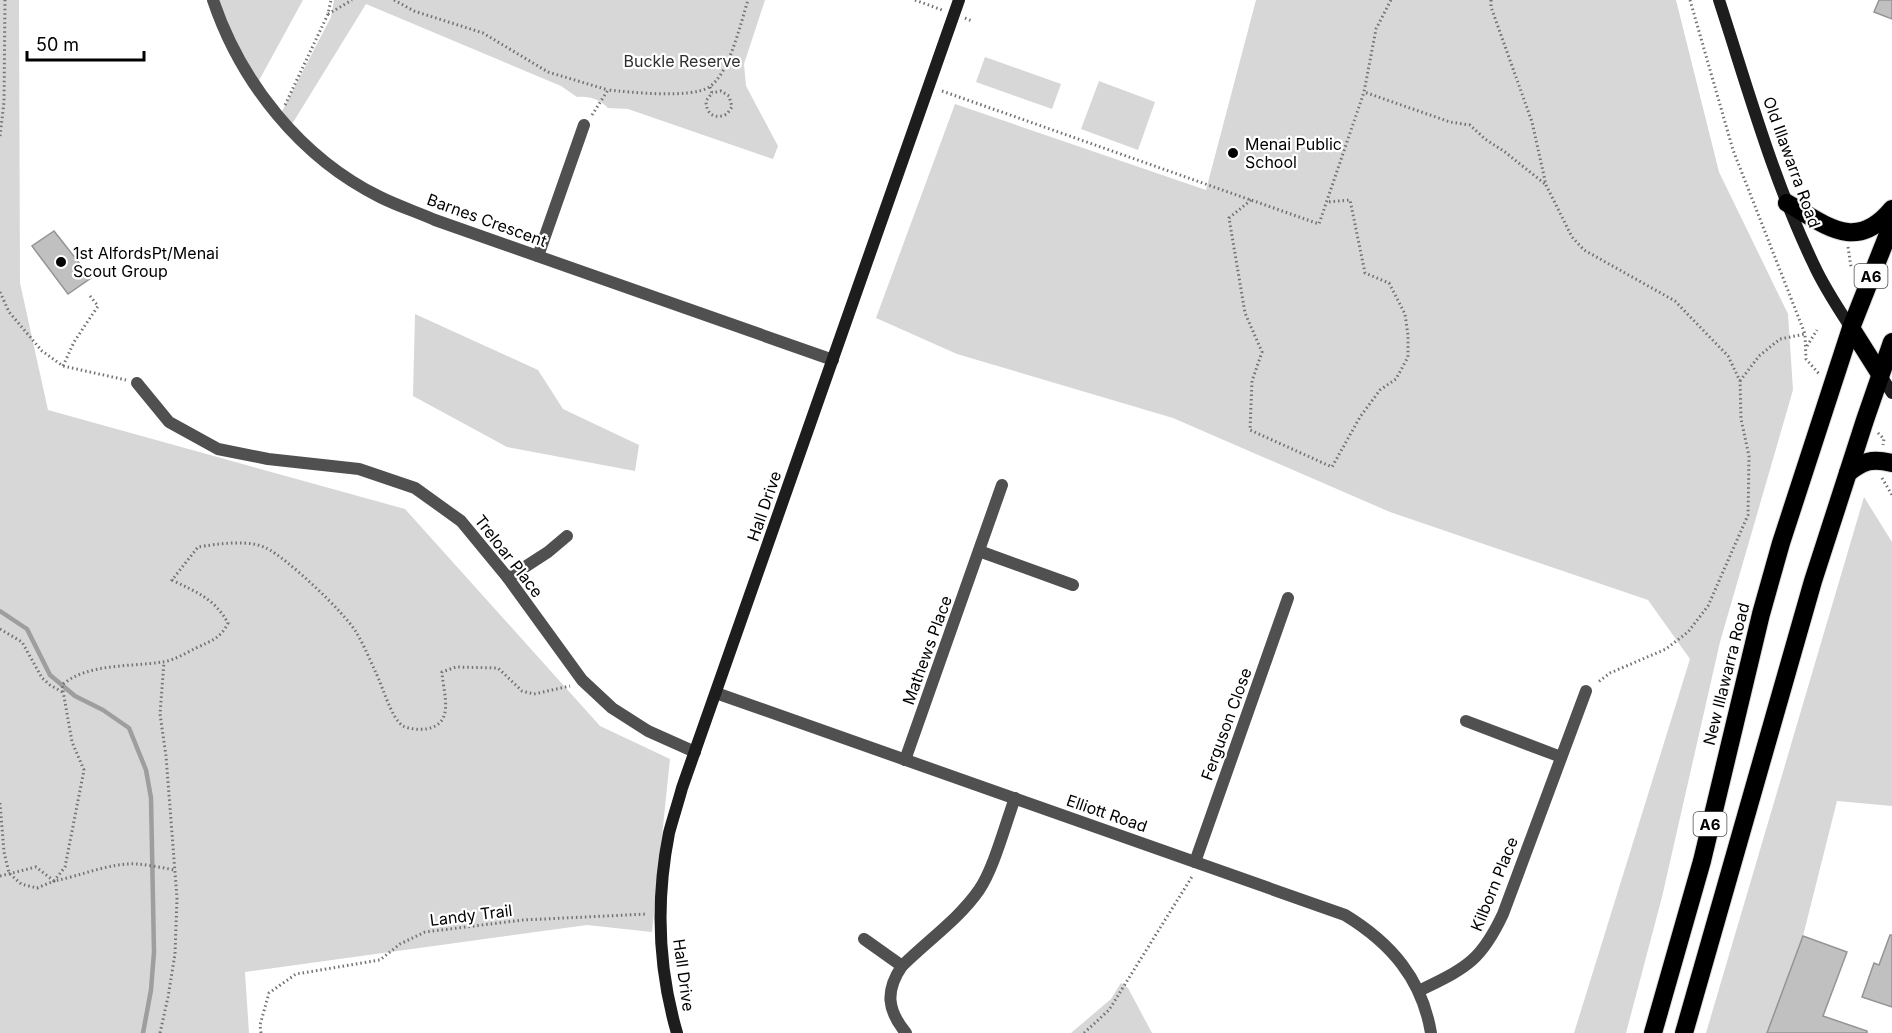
<svg xmlns="http://www.w3.org/2000/svg" width="1892" height="1033" viewBox="0 0 1892 1033" font-family="Inter,sans-serif">
	<style>
		.green { fill: #d7d7d7 }
		.lines { fill: none; stroke-linecap: round; stroke-linejoin: round }
		.stream { stroke: #9e9e9e; stroke-width: 4.5 }
		.building { fill: #c0c0c0; stroke: #949494; stroke-width: 1.5 }
		.highway-casing { stroke: #dbdbdb; stroke-width: 20 }
		.path { stroke: #727272; stroke-width: 3; stroke-dasharray: 1.5 3; stroke-linecap: butt }
		.street { stroke: #505050; stroke-width: 12 }
		.secondary { stroke: #1d1d1d; stroke-width: 12 }
		.highway { stroke: #000; stroke-width: 18 }
		.poi-dot { fill: #000; stroke: #fff; stroke-width: 2 }
		.labels { text-anchor: middle; dominant-baseline: central; stroke-width: 4.5; stroke-linejoin: round; paint-order: stroke }
		.shield { fill: #fff; stroke: #4c4c4c; stroke-width: 1.5 }
		.shield-label { font-size: 15px; font-weight: bold; fill: #000 }
		.park-label { font-size: 16px; fill: #2e2e2e; stroke: #fff }
		.poi-label { font-size: 16px; fill: #000; stroke: #fff; text-anchor: start }
		.street-label { font-size: 16px; fill: #000; stroke: #fff }
	</style>
	<rect width="100%" height="100%" fill="#fff"/>
	<!-- green -->
	<g class="green">
		<path d="M 0,0 L 19,0 L 20,283 L 48,410 L 405,509 L 600,726 L 670,759 L 652,932 L 587,925 L 245,972 L 249,1033 L 0,1033 Z"/>
		<path d="M 213,0 L 303,0 L 256,86 Z"/>
		<path d="M 334,0 L 765,0 L 744,64 L 746,86 L 778,146 L 773,159 L 628,109 L 608,108 C 599,99 590,96 577,97 L 561,86 L 366,4 L 289,129 L 279,117 L 331,17 Z"/>
		<path d="M 1256,0 L 1676,0 L 1719,172 L 1788,314 L 1793,390 L 1720,642 L 1662,897 L 1626,1033 L 1574,1033 L 1690,659 L 1648,600 L 1390,512 L 1173,418 L 957,354 L 876,318 L 955,104 L 1206,190 Z"/>
		<path d="M 985,57 L 1061,84 L 1052,109 L 976,82 Z"/>
		<path d="M 1099,81 L 1155,102 L 1138,150 L 1081,129 Z"/>
		<path d="M 415,314 L 538,370 L 563,409 L 639,445 L 635,471 L 507,447 L 413,396 Z"/>
		<path d="M 1864,497 L 1892,542 L 1892,806 L 1837,801 L 1803,936 L 1767,1033 L 1706,1033 Z"/>
		<path d="M 1121,983 L 1128,988 L 1152,1033 L 1071,1033 L 1111,999 Z"/>
	</g>
	<g class="lines">
		<!-- stream -->
		<path class="stream" d="M 0,611 L 27,629 L 50,675 L 75,696 L 103,710 L 129,728 L 146,770 L 151,798 L 154,952 L 151,990 L 143,1033"/>
	</g>
	<!-- building -->
	<g class="building">
		<path d="M 1879,0 L 1892,0 L 1892,19 L 1874,12 Z"/>
		<path d="M 54,231 L 91,278 L 68,294 L 32,246 Z"/>
		<path d="M 1890,935 L 1892,935 L 1892,1007 L 1862,997 L 1874,963 L 1879,965 Z"/>
		<path d="M 1803,936 L 1847,952 L 1823,1016 L 1867,1031 L 1867,1033 L 1767,1033 Z"/>
	</g>
	<g class="lines">
		<defs>
			<g id="highway">
				<path d="M 1787,203 C 1826,225 1856,253 1892,209"/>
				<path d="M 1851,328 L 1880,374"/>
				<path d="M 1848,473 C 1863,461 1872,458 1892,463"/>
				<path d="M 1653,1033 L 1702,861 L 1761,614 L 1781,543 L 1851,328 L 1892,224"/>
				<path d="M 1684,1033 L 1813,581 L 1865,420 L 1892,342"/>
			</g>
		</defs>
		<!-- highway casing -->
		<use href="#highway" class="highway-casing"/>
		<!-- path -->
		<g class="path">
			<path d="M 394,0 L 414,11 L 483,33 L 548,72 L 608,90"/>
			<path d="M 915,0 L 942,10"/>
			<path d="M 1391,0 L 1376,29 L 1364,92 L 1450,122 L 1470,125 L 1485,139 L 1505,152 L 1545,184"/>
			<path d="M 1491,0 L 1491,7 L 1532,122 L 1546,185 L 1572,237 L 1584,250 L 1675,301 L 1728,356 L 1740,381 L 1741,419 L 1749,456 L 1748,515 L 1708,606 L 1688,632 L 1666,649 L 1610,673 L 1597,683"/>
			<path d="M 1690,0 L 1733,150 L 1805,334 L 1806,359 L 1820,375"/>
			<path d="M 328,14 L 352,0"/>
			<path d="M 965,18 L 972,21"/>
			<path d="M 710,87 L 712,93 L 706,101 C 706,114 715,120 727,114 L 732,107 L 729,96 L 721,91 L 712,93"/>
			<path d="M 942,91 L 1319,224 L 1364,92"/>
			<path d="M 285,105 L 328,14 L 331,0"/>
			<path d="M 592,115 L 608,90 C 630,92 691,99 709,87 C 729,75 741,22 748,0"/>
			<path d="M 0,136 L 4,102 L 5,0"/>
			<path d="M 1251,200 L 1229,218 L 1245,313 L 1262,352 L 1252,381 L 1250,430 L 1332,467 L 1360,417 L 1380,390 L 1396,379 L 1408,357 L 1408,335 L 1405,314 L 1389,283 L 1365,273 L 1350,200 L 1327,202"/>
			<path d="M 1848,247 L 1851,267"/>
			<path d="M 0,292 L 9,312 L 42,351 L 63,366 L 126,380"/>
			<path d="M 1807,346 L 1817,330"/>
			<path d="M 63,366 L 74,342 L 98,306 L 90,296"/>
			<path d="M 1740,381 L 1759,356 L 1780,339 L 1805,334"/>
			<path d="M 1878,433 L 1884,439 L 1883,445"/>
			<path d="M 1882,478 L 1892,495"/>
			<path d="M 0,629 L 22,642 L 42,678 L 50,685 L 64,693"/>
			<path d="M 0,803 L 4,852 L 9,873 L 21,884 L 37,888 L 54,881 L 65,867 L 84,770 L 72,742 L 62,685 C 87,663 131,667 162,662 C 173,661 186,653 196,648 C 211,641 221,638 228,623 C 214,598 196,592 172,580 L 198,547 C 217,544 249,539 266,548 C 286,557 345,613 356,632 C 364,645 370,660 376,673 C 383,687 391,718 403,726 C 409,729 420,730 426,729 C 456,724 443,693 442,672 L 456,667 L 498,668 L 522,691 L 534,694 L 570,686"/>
			<path d="M 0,876 L 36,867 L 54,881 C 80,876 112,862 138,864 C 150,865 163,868 175,870"/>
			<path d="M 160,1033 L 168,997 L 175,954 L 177,898 L 166,756 L 160,714 L 164,662"/>
			<path d="M 261,1033 L 260,1025 L 269,993 L 296,974 L 380,960 L 400,944 L 425,932 L 523,920 L 647,914"/>
			<path d="M 1084,1033 L 1109,1010 L 1193,875"/>
		</g>
		<!-- street -->
		<g class="street">
			<path d="M 213,0 C 241,83 301,158 380,197 C 398,206 417,212 435,220 L 833,360"/>
			<path d="M 538,256 L 584,125"/>
			<path d="M 137,383 L 169,422 L 218,449 L 268,459 L 359,469 L 415,488 L 461,521 L 508,578 L 582,680 L 612,708 L 648,731 L 695,752"/>
			<path d="M 979,551 L 1073,585"/>
			<path d="M 508,578 L 548,552 L 567,536"/>
			<path d="M 716,693 L 1345,915 C 1391,943 1422,979 1431,1033"/>
			<path d="M 1466,721 L 1561,757"/>
			<path d="M 905,760 L 1002,485"/>
			<path d="M 1195,862 L 1288,598"/>
			<path d="M 864,939 L 902,966"/>
			<path d="M 1419,991 C 1465,968 1480,963 1503,914 L 1586,691"/>
			<path d="M 906,1033 C 887,1010 885,991 902,966 C 927,941 959,919 979,890 C 994,868 1005,825 1015,798"/>
		</g>
		<!-- secondary -->
		<g class="secondary">
			<path d="M 1719,0 C 1748,89 1773,180 1814,265 C 1824,287 1838,308 1851,328"/>
			<path d="M 1880,374 L 1892,393"/>
			<path d="M 677,1033 C 658,968 656,899 669,833 C 673,818 678,803 682,788 L 959,0"/>
		</g>
		<!-- highway -->
		<use href="#highway" class="highway"/>
	</g>
	<!-- markers -->
	<g class="poi-dot">
		<circle cx="1233" cy="153" r="6"/>
		<circle cx="61" cy="262" r="6"/>
	</g>
	<g class="labels">
		<!-- shield labels -->
		<g class="shield">
			<rect x="1854.5" y="264" width="33" height="24" rx="4.5"/>
			<rect x="1693.5" y="812" width="33" height="24" rx="4.5"/>
		</g>
		<g class="shield-label">
			<text x="1871" y="276">A6</text>
			<text x="1710" y="824">A6</text>
		</g>
		<!-- park labels -->
		<g class="park-label">
			<text x="682" y="61">Buckle Reserve</text>
		</g>
		<!-- poi labels -->
		<g class="poi-label">
			<text x="1245" y="144">Menai Public<tspan x="1245" dy="18">School</tspan></text>
			<text x="73" y="253">1st AlfordsPt/Menai<tspan x="73" dy="18">Scout Group</tspan></text>
		</g>
		<!-- street labels -->
		<g class="street-label">
			<text transform="translate(1792 162) rotate(70)">Old Illawarra Road</text>
			<text transform="translate(487 220) rotate(20)">Barnes Crescent</text>
			<text transform="translate(764 506) rotate(-71)">Hall Drive</text>
			<text transform="translate(509 556) rotate(52)">Treloar Place</text>
			<text transform="translate(927 650) rotate(-70)">Mathews Place</text>
			<text transform="translate(1726 674) rotate(-76)">New Illawarra Road</text>
			<text transform="translate(1226 724) rotate(-70)">Ferguson Close</text>
			<text transform="translate(1107 813) rotate(19)">Elliott Road</text>
			<text transform="translate(1494 884) rotate(-68)">Kilborn Place</text>
			<text transform="translate(471 915) rotate(-7)">Landy Trail</text>
			<text transform="translate(684 975) rotate(82)">Hall Drive</text>
		</g>
	</g>
	<!-- scale -->
	<path d="M27 51v9h117v-9" fill="none" stroke="#000000" stroke-width="3"/>
	<text x="36" y="51" font-size="18" fill="#000000" stroke="#ffffff" stroke-width="4.5" paint-order="stroke">50 m</text>
</svg>
